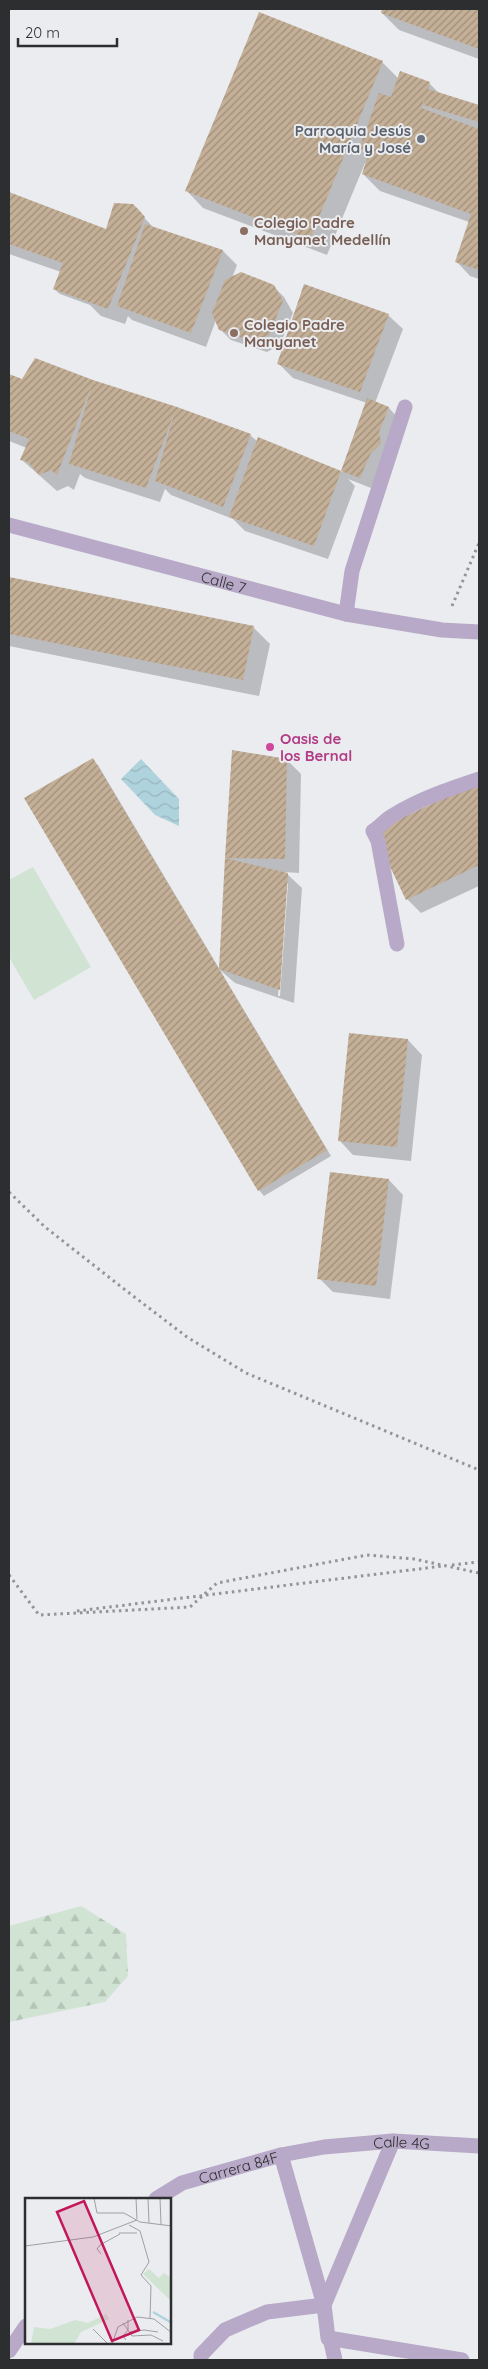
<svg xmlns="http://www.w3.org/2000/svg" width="488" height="2369" viewBox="0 0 488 2369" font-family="Quicksand,sans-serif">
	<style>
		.forest { fill: url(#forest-firs) }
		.garden { fill: #d1e4d4 }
		.water { fill: url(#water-waves) }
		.shadow { fill: #0003; fill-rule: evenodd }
		.building { fill: url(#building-hatch) }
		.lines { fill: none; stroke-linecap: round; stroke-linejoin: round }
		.path { stroke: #939497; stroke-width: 3; stroke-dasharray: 2.5 4; stroke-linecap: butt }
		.service { stroke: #b7a9c7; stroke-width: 15 }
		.minor { stroke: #b7a9c7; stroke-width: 15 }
		.worship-dot { fill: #6b7280; stroke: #eaecef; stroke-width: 2 }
		.education-dot { fill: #8d6e63; stroke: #eaecef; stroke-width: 2 }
		.hotel-dot { fill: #d1479c; stroke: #eaecef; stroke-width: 2 }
		.labels { text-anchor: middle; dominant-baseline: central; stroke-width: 4; stroke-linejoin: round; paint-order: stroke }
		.worship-label { font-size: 15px; font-weight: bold; fill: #5b616d; stroke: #eaecef; text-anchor: end }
		.education-label { font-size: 15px; font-weight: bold; fill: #785e54; stroke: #eaecef; text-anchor: start }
		.street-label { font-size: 15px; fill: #2d2e2f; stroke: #eaecef }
		.hotel-label { font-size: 15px; font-weight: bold; fill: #b23c85; stroke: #eaecef; text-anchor: start }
		.inset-river { fill: none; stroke: #afd3dd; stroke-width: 2.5 }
		.inset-road { fill: none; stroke: #9ea0a2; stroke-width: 1 }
		.view { fill: #c2185b; fill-opacity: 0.15; stroke: #c2185b; stroke-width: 2.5 }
		.inset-edge { fill: none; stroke: #2d2e2f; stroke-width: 2.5 }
	</style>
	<defs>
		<pattern id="forest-firs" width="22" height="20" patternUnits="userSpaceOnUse" patternTransform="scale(1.25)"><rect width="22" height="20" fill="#d1e4d4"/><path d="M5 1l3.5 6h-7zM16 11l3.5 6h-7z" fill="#b4c4b6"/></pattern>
		<pattern id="water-waves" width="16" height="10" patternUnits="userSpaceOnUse" patternTransform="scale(1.25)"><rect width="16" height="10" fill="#afd3dd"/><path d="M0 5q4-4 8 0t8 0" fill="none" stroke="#97b5be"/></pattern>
		<pattern id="building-hatch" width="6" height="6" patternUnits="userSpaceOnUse" patternTransform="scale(1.25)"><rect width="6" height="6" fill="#c4af97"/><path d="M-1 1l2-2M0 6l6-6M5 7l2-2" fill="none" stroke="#a08f7c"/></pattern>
	</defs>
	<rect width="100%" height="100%" fill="#eaecef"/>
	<!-- forest -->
	<path class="forest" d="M 81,1906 L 126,1934 L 128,1976 L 105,2002 L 9,2022 L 9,1926 Z"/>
	<!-- garden -->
	<path class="garden" d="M 33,867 L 91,967 L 34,1000 L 9,957 L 9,880 Z"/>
	<!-- water -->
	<path class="water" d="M 141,759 L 179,799 L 179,826 L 155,815 L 121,779 Z"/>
	<!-- shadow -->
	<g class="shadow">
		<path d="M 384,9 L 479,9 L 479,59 L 399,30 L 382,13 Z"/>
		<path d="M 382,62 L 399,79 L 429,83 L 439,93 L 479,106 L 479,279 L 470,276 L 456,261 L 469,222 L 380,191 L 363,174 L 367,164 L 365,163 L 327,255 L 203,208 L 187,191 Z"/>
		<path d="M 9,193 L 107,230 L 132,205 L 155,229 L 223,251 L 237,265 L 232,278 L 273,286 L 284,297 L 293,313 L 280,345 L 267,352 L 231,340 L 220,329 L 216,320 L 206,347 L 132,320 L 128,316 L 125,324 L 101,316 L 90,305 L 60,294 L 54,289 L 61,272 L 9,254 Z"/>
		<path d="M 388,315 L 403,329 L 375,403 L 389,408 L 399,419 L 371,488 L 348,479 L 355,486 L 328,559 L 245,531 L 233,519 L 171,495 L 165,489 L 160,502 L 85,478 L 80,474 L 74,490 L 68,486 L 57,491 L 22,460 L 27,448 L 9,441 L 9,375 L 23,380 L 93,382 L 250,435 L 258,442 L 259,439 L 342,472 L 367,403 L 293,378 L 279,364 Z"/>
		<path d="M 9,579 L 253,627 L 270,644 L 259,696 L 9,646 Z"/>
		<path d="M 233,751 L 287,760 L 301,774 L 299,873 L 285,872 L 302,888 L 294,1003 L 235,983 L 220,970 L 331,1156 L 264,1196 L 259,1190 L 92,760 L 98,765 L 220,970 ZM 286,883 L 288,883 L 280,996 L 278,996 Z"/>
		<path d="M 479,783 L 479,886 L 421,913 L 407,899 Z"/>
		<path d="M 408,1040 L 422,1055 L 411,1161 L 353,1155 L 339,1140 Z"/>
		<path d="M 389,1180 L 403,1195 L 390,1299 L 333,1292 L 319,1278 Z"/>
	</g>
	<!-- building -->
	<g class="building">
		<path d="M 382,9 L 479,9 L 479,49 L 381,13 Z"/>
		<path d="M 259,12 L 383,61 L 310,239 L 185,191 Z"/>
		<path d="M 400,71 L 430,82 L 428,89 L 479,105 L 479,122 L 423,105 L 426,94 L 421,108 L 479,129 L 479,270 L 455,262 L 471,214 L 362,174 L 369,152 L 359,149 L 379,93 L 391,97 Z"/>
		<path d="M 9,192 L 106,229 L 114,203 L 133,204 L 139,210 L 145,217 L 108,309 L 53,289 L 63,263 L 9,244 Z"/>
		<path d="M 145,224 L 223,250 L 191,333 L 117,306 Z"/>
		<path d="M 241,272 L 274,285 L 283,301 L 269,335 L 255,342 L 219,330 L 212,313 L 225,280 Z"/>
		<path d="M 304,284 L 389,314 L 360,392 L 277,364 Z"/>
		<path d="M 35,358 L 93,380 L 177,407 L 251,434 L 223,507 L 155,481 L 175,411 L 146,488 L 69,464 L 92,384 L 57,475 L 51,470 L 39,475 L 28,462 L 20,460 L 29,439 L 9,431 L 9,374 L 22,379 Z"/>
		<path d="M 367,398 L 389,407 L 379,432 L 381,443 L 371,453 L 360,478 L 341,471 L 314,546 L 229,517 L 258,437 L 341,471 Z"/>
		<path d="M 9,577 L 254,626 L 243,680 L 9,634 Z"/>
		<path d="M 232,750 L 287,759 L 285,859 L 225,858 Z"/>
		<path d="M 93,758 L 327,1150 L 258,1191 L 24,798 Z"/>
		<path d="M 479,782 L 479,865 L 406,900 L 373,831 Z"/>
		<path d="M 225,858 L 288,873 L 280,990 L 219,969 Z"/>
		<path d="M 349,1033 L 408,1039 L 397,1147 L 338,1141 Z"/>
		<path d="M 330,1172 L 389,1179 L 376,1286 L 317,1279 Z"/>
	</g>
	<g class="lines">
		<!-- path -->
		<g class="path">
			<path d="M 452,606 L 479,543"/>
			<path d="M 9,1192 L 45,1227 L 124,1289 L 187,1337 L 246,1373 L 479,1470"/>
			<path d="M 452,1565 L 479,1562"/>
			<path d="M 9,1575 L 39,1615 L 190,1607 L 217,1583 L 367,1555 L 414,1559 L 479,1573"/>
			<path d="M 77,1611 L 443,1566"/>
		</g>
		<!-- service -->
		<g class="service">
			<path d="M 346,614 L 352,571 L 405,407"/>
			<path d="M 397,944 L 378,841 L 373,831 C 380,827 385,820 392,816 C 419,799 449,789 479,779"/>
			<path d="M 330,2338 L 335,2360"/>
		</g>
		<!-- minor -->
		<g class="minor">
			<path id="s1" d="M 9,525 L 346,614 L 442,630 L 479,632"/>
			<path d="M 281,2155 L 324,2305 L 328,2338 L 462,2360"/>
			<path id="s2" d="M 156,2199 L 182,2183 L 281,2155 L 324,2147 L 393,2141 L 479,2146"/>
			<path d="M 324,2305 L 393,2141"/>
			<path d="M 9,2351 L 26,2326"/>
			<path d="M 201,2360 L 201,2355 L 225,2330 L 267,2312 L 324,2305"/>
		</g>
	</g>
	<!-- markers -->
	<circle class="worship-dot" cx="421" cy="139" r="5"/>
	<g class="education-dot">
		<circle cx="244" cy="231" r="5"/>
		<circle cx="234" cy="333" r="5"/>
	</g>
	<circle class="hotel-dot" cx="270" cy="747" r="5"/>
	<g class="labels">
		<!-- worship labels -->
		<g class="worship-label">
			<text x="411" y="130">Parroquia Jesús<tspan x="411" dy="17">María y José</tspan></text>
		</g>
		<!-- education labels -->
		<g class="education-label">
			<text x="254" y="222">Colegio Padre<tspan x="254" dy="17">Manyanet Medellín</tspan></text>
			<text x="244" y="324">Colegio Padre<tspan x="244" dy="17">Manyanet</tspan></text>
		</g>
		<!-- street labels -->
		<g class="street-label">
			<text stroke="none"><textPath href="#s1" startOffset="222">Calle 7</textPath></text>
			<text stroke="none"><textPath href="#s2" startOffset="255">Calle 4G</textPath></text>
			<text stroke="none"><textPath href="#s2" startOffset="89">Carrera 84F</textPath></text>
		</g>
		<!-- hotel labels -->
		<g class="hotel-label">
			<text x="280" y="738">Oasis de<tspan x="280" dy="17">los Bernal</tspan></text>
		</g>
	</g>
	<!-- overview -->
	<g transform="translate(25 2198)">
		<rect width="146" height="146" fill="#eaecef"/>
		<path d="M 124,71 L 134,80 L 139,75 L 146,80 L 146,103 L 118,76 Z" fill="#d1e4d4"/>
		<path d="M 81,116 L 84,121 L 56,134 L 49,146 L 6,146 L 9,129 L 25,131 L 50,122 L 63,125 Z" fill="#d1e4d4"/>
		<path class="inset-river" d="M 128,114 L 147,125"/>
		<path class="inset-road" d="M 69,0 L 72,15 L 99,15 L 115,24 L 147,28M 111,0 L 112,21M 123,0 L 124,25M 135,0 L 136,26M 104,27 L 115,33 L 124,64 L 116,77 L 126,88 L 125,120M 94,35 L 112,35M 0,48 L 68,39 L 112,22M 76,56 L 72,51 L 75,47 L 95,36M 98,125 L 107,138 L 126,137 L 138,143M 68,131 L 83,146M 105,134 L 119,132 L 133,134M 101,142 L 98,138 L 103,132 L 103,122M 87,146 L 93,129 L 112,119 L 129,121 L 147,135"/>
		<path class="view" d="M 59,3 L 114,132 L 87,143 L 32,14 Z"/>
		<rect width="146" height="146" class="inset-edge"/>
	</g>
	<!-- border -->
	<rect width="488" height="2369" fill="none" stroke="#2d2e2f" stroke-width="20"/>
	<!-- scale -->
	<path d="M18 38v8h99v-8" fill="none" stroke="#2d2e2f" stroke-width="2.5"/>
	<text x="25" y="38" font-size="15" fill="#2d2e2f" stroke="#eaecef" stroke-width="4" paint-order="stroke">20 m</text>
</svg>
